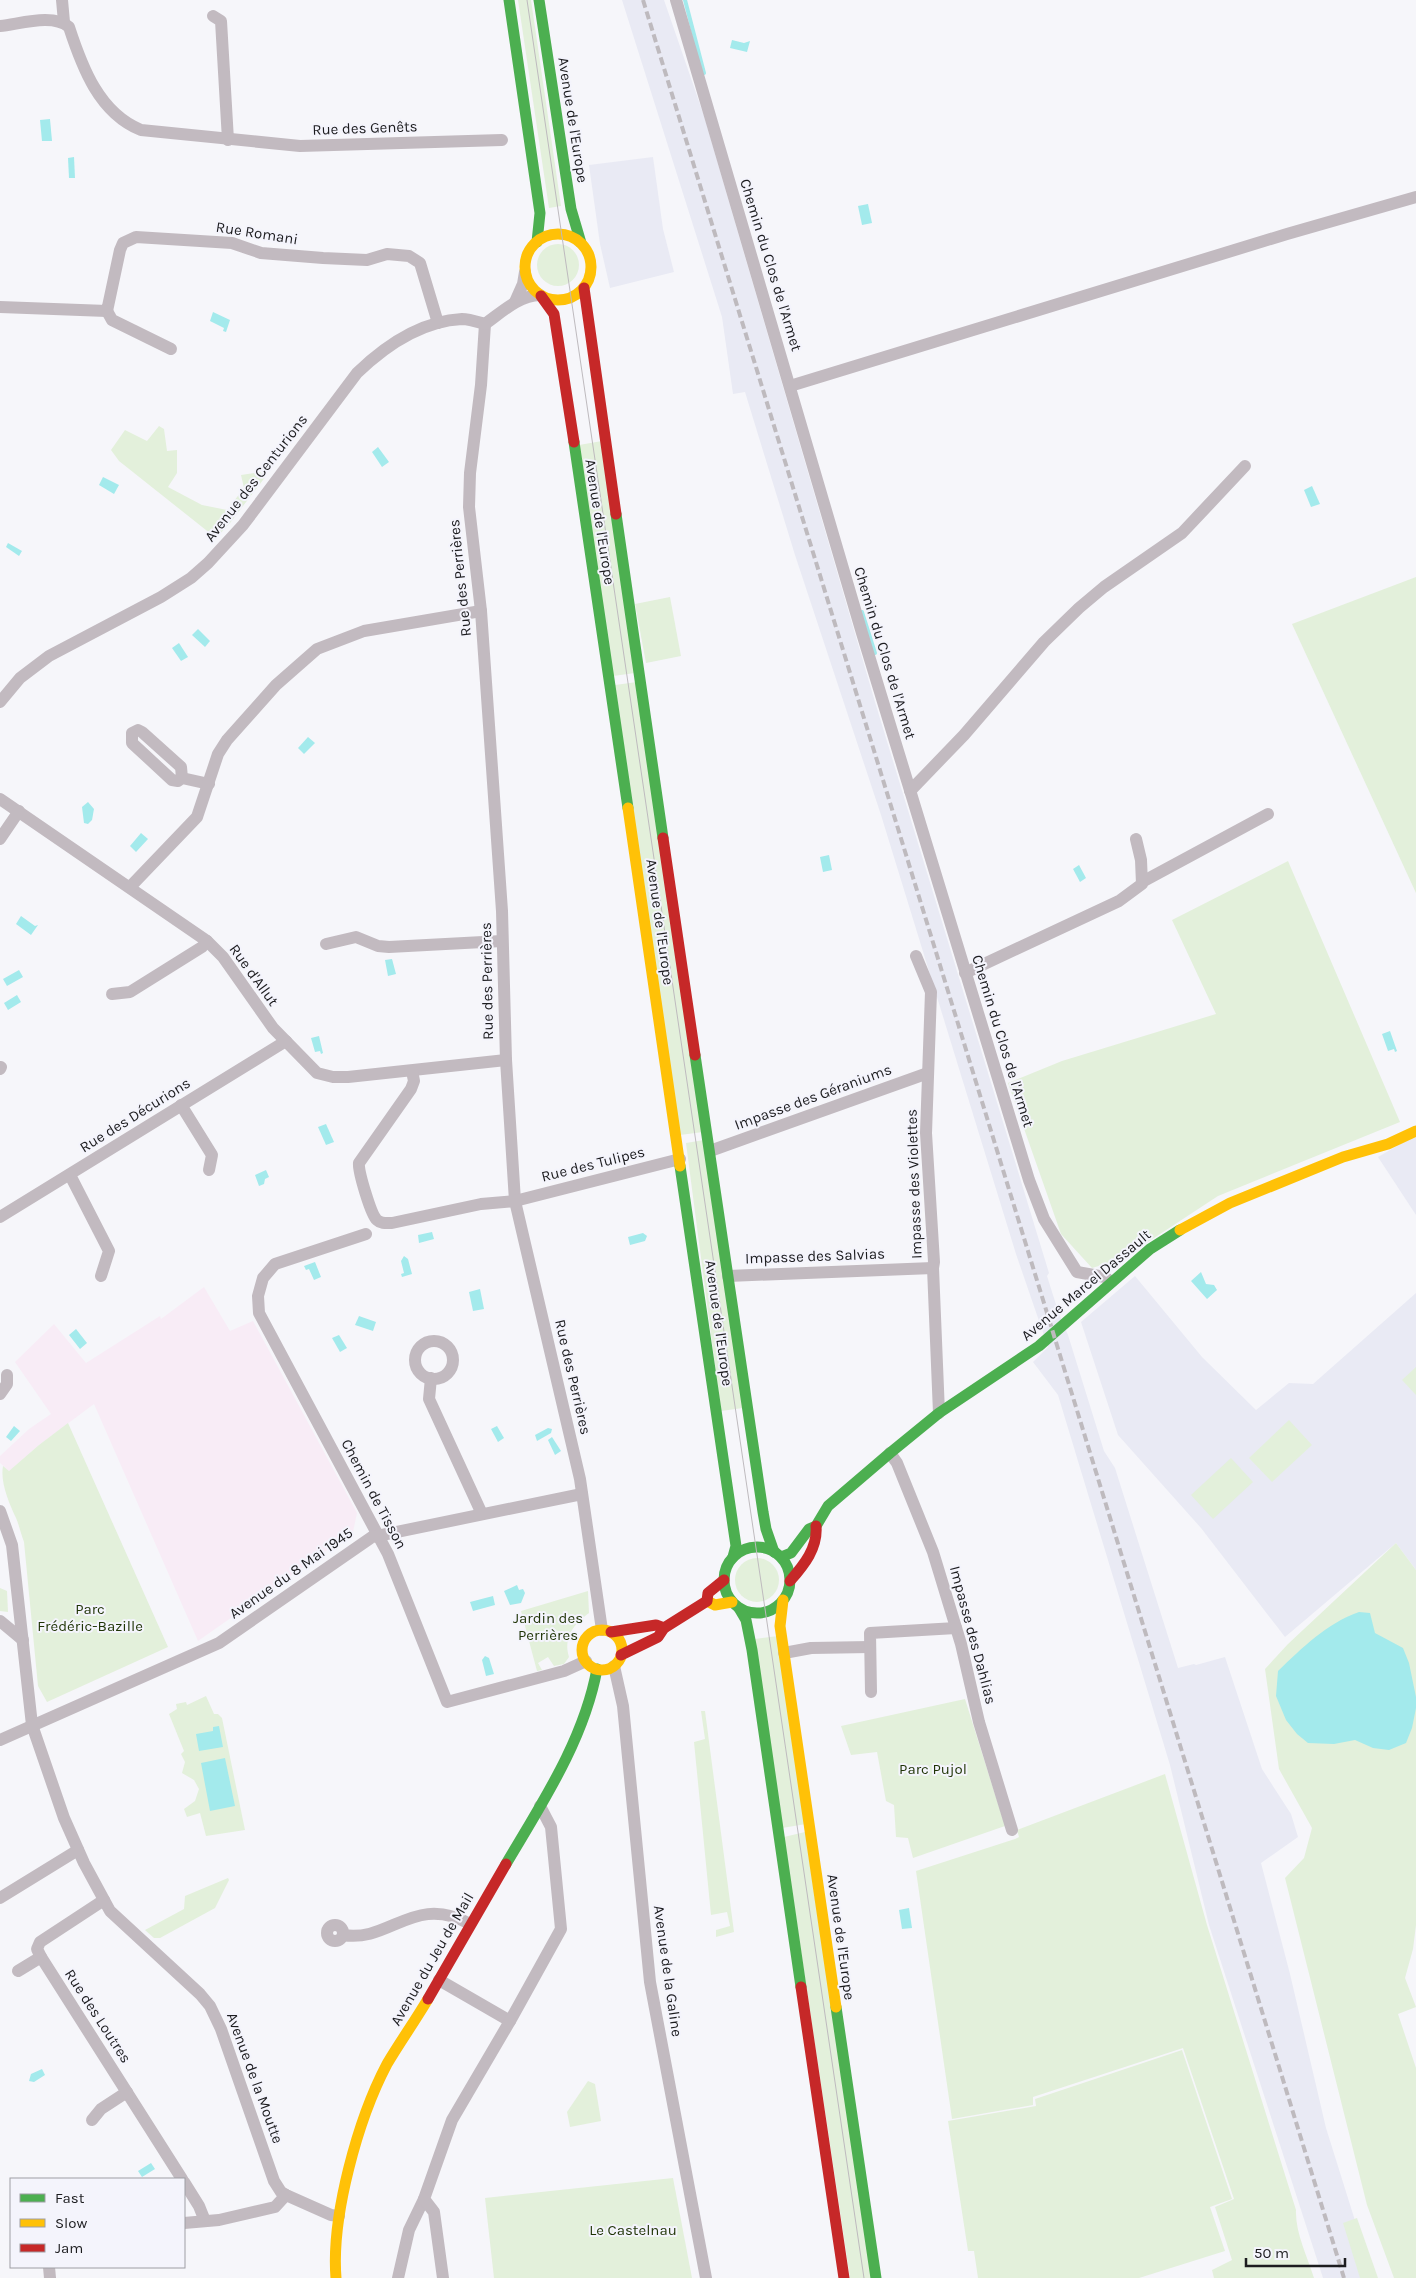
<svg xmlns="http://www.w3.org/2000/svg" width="1416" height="2278" viewBox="0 0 1416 2278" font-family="Karla,sans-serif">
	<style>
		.built { fill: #e9eaf4 }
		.education { fill: #f8ecf6 }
		.green { fill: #e3f0db }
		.water { fill: #a3eaec }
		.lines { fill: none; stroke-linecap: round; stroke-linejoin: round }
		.stream { stroke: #a3eaec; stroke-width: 4 }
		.street { stroke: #c2bac0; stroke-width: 12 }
		.fast { stroke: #4caf50; stroke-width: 11 }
		.slow { stroke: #ffc107; stroke-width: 11 }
		.jam { stroke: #c62828; stroke-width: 11 }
		.tram { stroke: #bebabe; stroke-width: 1 }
		.rail { stroke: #bebabe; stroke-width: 4; stroke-dasharray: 8 4; stroke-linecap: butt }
		.labels { text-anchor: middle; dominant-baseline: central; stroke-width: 4; stroke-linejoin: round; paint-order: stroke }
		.street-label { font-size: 15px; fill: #1c1c1f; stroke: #f4f4fc }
		.park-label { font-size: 15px; fill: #1f3405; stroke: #f4f4fc }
	</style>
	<rect width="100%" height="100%" fill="#f6f6fa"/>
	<!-- built -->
	<g class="built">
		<path d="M 622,0 L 664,0 L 704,116 L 875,702 L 1049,1273 L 1047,1276 L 1059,1314 L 1068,1335 L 1104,1451 L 1115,1468 L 1178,1668 L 1194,1664 L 1196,1665 L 1225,1657 L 1262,1769 L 1291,1814 L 1298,1837 L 1261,1863 L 1290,1974 L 1326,2128 L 1373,2278 L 1323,2278 L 1209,1925 L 1170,1765 L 1058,1395 L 1033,1362 L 1048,1347 L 1016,1254 L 881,815 L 795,555 L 745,392 L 733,394 L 722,317 Z"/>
		<path d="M 653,157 L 663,229 L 674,272 L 610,288 L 600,244 L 589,165 Z"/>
		<path d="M 1416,1135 L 1416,1215 L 1378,1157 Z"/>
		<path d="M 1135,1276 L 1202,1357 L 1256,1410 L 1289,1383 L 1313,1384 L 1416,1293 L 1416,1570 L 1396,1543 L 1285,1637 L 1201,1528 L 1118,1435 L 1081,1322 Z"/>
	</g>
	<!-- education -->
	<path class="education" d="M 204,1287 L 230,1331 L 253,1321 L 357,1513 L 353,1532 L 198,1641 L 94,1404 L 39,1445 L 9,1471 L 0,1463 L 0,1456 L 29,1429 L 51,1414 L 15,1362 L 54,1324 L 86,1363 L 160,1316 L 161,1319 Z"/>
	<!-- green -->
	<g class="green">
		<path d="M 518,0 L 531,0 L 561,206 L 549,208 Z"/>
		<circle cx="558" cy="265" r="21"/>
		<path d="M 159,426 L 164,429 L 167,451 L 177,450 L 177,473 L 168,487 L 202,505 L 227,510 L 244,488 L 241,475 L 260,472 L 266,476 L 230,523 L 216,538 L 119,461 L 111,450 L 125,430 L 147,441 Z"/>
		<path d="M 602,441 L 635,673 L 613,676 L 579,445 Z"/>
		<path d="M 1416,577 L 1416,893 L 1292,624 Z"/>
		<path d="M 670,597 L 681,656 L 646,663 L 635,604 Z"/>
		<path d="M 637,682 L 703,1132 L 680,1135 L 615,685 Z"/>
		<path d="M 1288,861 L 1400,1122 L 1218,1196 L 1122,1259 L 1092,1268 L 1061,1234 L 1008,1083 L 1062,1061 L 1216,1014 L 1172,920 Z"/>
		<path d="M 704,1140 L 743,1408 L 721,1411 L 686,1143 Z"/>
		<path d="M 1416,1367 L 1416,1395 L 1402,1380 Z"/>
		<path d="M 1289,1420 L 1312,1445 L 1272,1482 L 1249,1458 Z"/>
		<path d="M 68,1423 L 168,1647 L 47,1702 L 38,1686 L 24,1542 C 21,1534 19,1525 16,1518 C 9,1503 0,1482 3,1466 L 9,1471 L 39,1445 Z"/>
		<path d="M 1231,1458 L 1253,1482 L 1213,1519 L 1191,1495 Z"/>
		<path d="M 1396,1543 L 1416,1570 L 1416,1925 L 1413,1949 L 1405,1978 L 1416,2007 L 1398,2014 L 1416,2068 L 1416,2278 L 1394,2278 L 1367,2205 L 1285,1878 L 1304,1858 L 1312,1828 L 1279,1769 L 1265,1669 L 1288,1644 Z"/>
		<circle cx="757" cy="1580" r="22"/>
		<path d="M 0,1588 L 7,1591 L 8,1612 L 0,1611 Z"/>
		<path d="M 588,1591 L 589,1613 C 574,1624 563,1637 569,1657 L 564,1664 L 554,1666 L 548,1657 L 538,1663 L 542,1670 L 537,1671 L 521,1611 Z"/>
		<path d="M 778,1636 L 806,1824 L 782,1828 L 755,1639 Z"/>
		<path d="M 206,1696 L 214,1714 L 218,1714 L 222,1718 L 245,1830 L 206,1836 L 200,1813 L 187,1817 L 184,1809 L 195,1801 L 199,1789 L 194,1780 L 182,1773 L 185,1762 L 181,1754 L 184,1751 L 169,1714 L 177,1709 L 176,1704 L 186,1702 L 187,1705 Z"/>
		<path d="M 965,1699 L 1005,1826 L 913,1858 L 908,1838 L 896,1837 L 894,1805 L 886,1801 L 877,1752 L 851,1755 L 841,1726 Z"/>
		<path d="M 701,1711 L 705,1711 L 734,1932 L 716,1937 L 716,1930 L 730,1926 L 727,1912 L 711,1915 L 694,1742 L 705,1739 Z"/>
		<path d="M 1165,1774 L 1207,1925 L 1296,2210 C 1295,2232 1307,2256 1314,2278 L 1214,2278 L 1212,2270 L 1232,2260 L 1215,2207 L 1234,2199 L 1183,2048 L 1033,2097 L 1033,2105 L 952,2119 L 916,1871 L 1015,1839 L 1019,1837 L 1017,1830 Z"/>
		<path d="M 805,1832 L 872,2278 L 850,2278 L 784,1837 Z"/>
		<path d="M 228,1878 L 229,1880 L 215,1908 L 160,1938 L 154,1938 L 145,1930 L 184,1909 L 185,1896 Z"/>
		<path d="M 1182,2050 L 1232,2199 L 1210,2207 L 1225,2251 L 1139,2278 L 978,2278 L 974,2251 L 968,2251 L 948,2121 L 1036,2106 L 1035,2099 Z"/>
		<path d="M 588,2081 L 595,2084 L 601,2121 L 570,2127 L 567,2112 Z"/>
		<path d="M 673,2178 L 692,2278 L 494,2278 L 485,2198 Z"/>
		<path d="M 1357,2218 L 1378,2278 L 1360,2278 L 1343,2223 Z"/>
	</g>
	<!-- water -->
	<g class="water">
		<path d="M 732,40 L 744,43 L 750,41 L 747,52 L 730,48 Z"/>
		<path d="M 50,119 L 52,141 L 42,141 L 40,120 Z"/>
		<path d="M 74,157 L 75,178 L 69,178 L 68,158 Z"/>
		<path d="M 868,204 L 872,223 L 862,225 L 858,206 Z"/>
		<path d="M 213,312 L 230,320 L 226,332 L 223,331 L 224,328 L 210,321 Z"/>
		<path d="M 378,447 L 389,462 L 382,467 L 372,452 Z"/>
		<path d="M 103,477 L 119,485 L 114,494 L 99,485 Z"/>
		<path d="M 1312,486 L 1320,504 L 1311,507 L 1304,490 Z"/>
		<path d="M 8,543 L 22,551 L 19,556 L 6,547 Z"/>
		<path d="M 198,629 L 210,641 L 205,647 L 192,635 Z"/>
		<path d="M 179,643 L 188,657 L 181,661 L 172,648 Z"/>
		<path d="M 308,737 L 315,743 L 304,754 L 298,748 Z"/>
		<path d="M 88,802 L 94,809 L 92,820 L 88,824 L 84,823 L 82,807 Z"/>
		<path d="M 141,833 L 148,839 L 136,852 L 130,846 Z"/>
		<path d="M 829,855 L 832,870 L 823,872 L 820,857 Z"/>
		<path d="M 1079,865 L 1086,878 L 1080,882 L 1073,869 Z"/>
		<path d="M 21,916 L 35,926 L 38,925 L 31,935 L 16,924 Z"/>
		<path d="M 392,959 L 396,974 L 388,976 L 385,960 Z"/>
		<path d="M 19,970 L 23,977 L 7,986 L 3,979 Z"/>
		<path d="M 17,995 L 21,1002 L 8,1010 L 4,1003 Z"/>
		<path d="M 1390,1031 L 1397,1051 L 1395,1052 L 1394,1049 L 1388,1051 L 1382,1034 Z"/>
		<path d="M 319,1036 L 323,1053 L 321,1054 L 320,1051 L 315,1052 L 311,1038 Z"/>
		<path d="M 326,1124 L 334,1142 L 326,1145 L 318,1127 Z"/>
		<path d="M 266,1170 L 269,1177 L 265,1179 L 264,1184 L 259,1186 L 255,1175 Z"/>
		<path d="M 432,1232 L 434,1239 L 419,1243 L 418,1235 Z"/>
		<path d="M 643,1233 L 647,1236 L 645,1241 L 630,1245 L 628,1237 Z"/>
		<path d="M 404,1256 L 408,1259 L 412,1274 L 402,1277 L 401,1274 L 404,1273 L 401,1261 Z"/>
		<path d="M 315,1262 L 321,1277 L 314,1280 L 309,1269 L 306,1270 L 304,1266 Z"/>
		<path d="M 1201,1272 L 1206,1284 L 1214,1285 L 1217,1290 L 1207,1299 L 1191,1281 Z"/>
		<path d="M 480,1289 L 484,1309 L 473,1311 L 469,1292 Z"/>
		<path d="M 359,1316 L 376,1322 L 373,1331 L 355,1325 Z"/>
		<path d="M 76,1329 L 87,1343 L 80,1349 L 69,1335 Z"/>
		<path d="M 339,1335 L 347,1348 L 340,1352 L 332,1338 Z"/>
		<path d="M 14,1426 L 20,1431 L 11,1441 L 6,1437 Z"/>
		<path d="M 497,1426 L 504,1438 L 498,1442 L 491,1429 Z"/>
		<path d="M 548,1428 L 552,1429 L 551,1433 L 537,1441 L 535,1435 Z"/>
		<path d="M 552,1437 L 561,1451 L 555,1455 L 548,1440 Z"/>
		<path d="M 517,1585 L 519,1590 L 523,1589 L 525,1593 L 521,1603 L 510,1605 L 504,1591 Z"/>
		<path d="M 493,1596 L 495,1605 L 473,1611 L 470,1602 Z"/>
		<path d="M 1359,1612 L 1370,1613 L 1375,1633 L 1403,1648 L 1409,1663 L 1416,1697 L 1416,1708 L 1412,1728 L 1406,1743 L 1389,1750 L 1373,1748 L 1355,1740 L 1334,1744 L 1308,1743 L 1297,1734 L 1286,1720 L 1276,1696 L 1278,1671 C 1302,1648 1327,1623 1359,1612 Z"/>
		<path d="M 485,1656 L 489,1658 L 494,1674 L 486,1676 L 482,1660 Z"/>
		<path d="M 219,1726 L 223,1747 L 199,1751 L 196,1734 L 213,1731 L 213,1727 Z"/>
		<path d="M 225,1758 L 235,1806 L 210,1811 L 201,1763 Z"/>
		<path d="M 909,1908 L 912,1928 L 902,1929 L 899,1910 Z"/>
		<path d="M 42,2069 L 45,2075 L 34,2082 L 29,2081 L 31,2074 Z"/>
		<path d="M 151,2163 L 155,2169 L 142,2177 L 138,2171 Z"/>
	</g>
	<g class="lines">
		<!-- stream -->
		<g class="stream">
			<path d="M 685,0 L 704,73"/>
			<path d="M 862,612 L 875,653"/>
		</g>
		<!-- street -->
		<g class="street">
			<path d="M 62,0 L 64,22"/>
			<path d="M 676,0 L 862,633 L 1029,1180 L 1044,1219 L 1077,1272 L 1105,1277 L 1111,1282"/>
			<path d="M 213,16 L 221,21 L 228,140"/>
			<path d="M 0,26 C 20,24 53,13 69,27 C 82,67 99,113 141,130 L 300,146 L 502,140"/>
			<path d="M 515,302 L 523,284 L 525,272"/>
			<path d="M 0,307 L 107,311 L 120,250 L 123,243 L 136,237 L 232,243 L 261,253 L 323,258 L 367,260 L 387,254 L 409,256 L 420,263 L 438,323"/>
			<path d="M 107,311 L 112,320 L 171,349"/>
			<path d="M 485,324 L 481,385 L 470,473 L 469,507 L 481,611 L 502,911 L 506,1060 L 515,1201 L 580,1479 L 602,1630"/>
			<path d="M 485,324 C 502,312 518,296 540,295"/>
			<path d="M 790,386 L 1287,234 L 1416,197"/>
			<path d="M 0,702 L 20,678 L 49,656 L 161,597 L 191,578 L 208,563 L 243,525 L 357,373 C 385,346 421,321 462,319 C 469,319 478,322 485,324"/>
			<path d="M 182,778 L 178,781 L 172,780 L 132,743 L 132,733 L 138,730 L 142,732 L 181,767 L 182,778 L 209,784"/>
			<path d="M 910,791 L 964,735 L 1044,642 L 1079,608 L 1104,587 L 1182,533 L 1245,466"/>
			<path d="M 0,799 L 207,941 L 223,957 L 273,1028 L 317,1073 L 333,1077 L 348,1077 L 506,1060"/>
			<path d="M 0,839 L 19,811"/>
			<path d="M 1142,882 L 1268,814"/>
			<path d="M 130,887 L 197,817 L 218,754 L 227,740 L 276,685 L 317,649 L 364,631 L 481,611"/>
			<path d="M 326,944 L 356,937 L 378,946 L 389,947 L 502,941"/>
			<path d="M 916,956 L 931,992 L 926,1133 L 934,1262 L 933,1268 L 939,1413"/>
			<path d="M 965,973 L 1119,901 L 1142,884 L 1141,860 L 1136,839"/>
			<path d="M 112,994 L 130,992 L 202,947 L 207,941"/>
			<path d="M 0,1069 L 1,1067"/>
			<path d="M 412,1071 L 414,1081 L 411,1089 L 359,1163 C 358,1171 371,1215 377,1220 C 381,1224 387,1223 392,1223 L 481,1204 L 515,1201 L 680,1159"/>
			<path d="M 181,1105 L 212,1155 L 209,1170"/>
			<path d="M 710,1151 L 928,1073"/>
			<path d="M 70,1175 L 109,1251 L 101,1276"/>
			<path d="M 0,1217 L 286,1041"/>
			<path d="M 366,1234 L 275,1264 L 263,1278 L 258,1296 L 259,1313 L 388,1554 L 447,1702 L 564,1671 L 586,1661"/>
			<path d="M 728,1276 L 933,1268"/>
			<circle cx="434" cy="1360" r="19"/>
			<path d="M 431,1378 L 429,1399 L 482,1514"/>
			<path d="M 0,1394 L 7,1384 L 7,1375"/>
			<path d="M 890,1453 L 897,1463 L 933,1552 L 961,1644 L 979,1722 L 1012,1830"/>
			<path d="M 0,1511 L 12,1545 L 32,1725 L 64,1818 L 84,1863 L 110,1911 L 200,1994 L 210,2006 L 221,2029 L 274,2181 L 281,2192 L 286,2195 L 331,2215 L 339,2216"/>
			<path d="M 0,1621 L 23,1640"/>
			<path d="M 784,1653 L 811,1648 L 870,1647"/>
			<path d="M 614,1666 L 623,1706 L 650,1982 L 706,2278"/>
			<path d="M 871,1692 L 870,1633 L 956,1628"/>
			<path d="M 0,1740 L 219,1643 L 372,1537 L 582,1494"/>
			<path d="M 0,1898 L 78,1850"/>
			<circle cx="335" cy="1933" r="8"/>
			<path d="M 343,1935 C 390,1943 414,1893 470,1924"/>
			<path d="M 41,1957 L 182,2179"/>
			<path d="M 18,1971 L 41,1957 L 37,1949 L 40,1942 L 104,1900"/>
			<path d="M 439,1980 L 510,2021"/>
			<path d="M 92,2120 L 101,2109 L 127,2092"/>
			<path d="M 184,2182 L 199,2206 L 205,2221"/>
			<path d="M 184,2223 L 219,2220 L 275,2207 L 286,2195"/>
			<path d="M 49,2267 L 50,2278"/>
			<path d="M 398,2278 L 409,2230 L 424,2199"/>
			<path d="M 443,2278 L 434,2212 L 424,2199 L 452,2120 L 510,2021 L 561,1929 L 551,1827 L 540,1806"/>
		</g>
		<!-- fast -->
		<g class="fast">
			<path d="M 509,0 L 540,213 L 537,242"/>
			<path d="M 539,0 L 571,209 L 581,243"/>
			<path d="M 574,442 L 628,808"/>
			<path d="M 616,514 L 663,838"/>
			<path d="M 695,1055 L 763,1512 L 766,1529 L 774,1552"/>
			<path d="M 680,1166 L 736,1546 L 733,1557"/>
			<circle cx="757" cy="1580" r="33"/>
			<path d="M 781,1557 L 791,1553 L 809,1529 L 816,1526 L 828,1506 L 890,1453 L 939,1413 L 1039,1346 L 1150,1249 L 1180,1230"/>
			<path d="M 739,1608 L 746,1620 L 752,1650 L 801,1987"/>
			<path d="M 506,1864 C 542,1803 584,1740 597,1669"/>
			<path d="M 836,2007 L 876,2278"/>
		</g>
		<!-- slow -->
		<g class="slow">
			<circle cx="558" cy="267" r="33"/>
			<path d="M 628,808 L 680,1166"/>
			<path d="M 1180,1230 L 1230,1203 L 1343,1157 L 1388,1144 L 1416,1131"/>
			<path d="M 783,1600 L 780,1626 L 836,2007"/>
			<path d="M 707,1601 L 715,1605 L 732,1602"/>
			<circle cx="602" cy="1650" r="20"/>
			<path d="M 336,2278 C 331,2216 358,2119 387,2064 C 400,2042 415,2021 428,1999"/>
		</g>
		<!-- jam -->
		<g class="jam">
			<path d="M 584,288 L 616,514"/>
			<path d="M 541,296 L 554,314 L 574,442"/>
			<path d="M 663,838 L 695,1055"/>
			<path d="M 790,1581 C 804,1565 818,1548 816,1526"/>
			<path d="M 611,1632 L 656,1625 L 664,1628"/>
			<path d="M 621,1655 L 658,1637 L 664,1628 L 707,1601 L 708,1593 L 724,1580"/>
			<path d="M 801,1987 L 844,2278"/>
			<path d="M 428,1999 L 506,1864"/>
		</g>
		<!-- tram -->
		<path class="tram" d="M 527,0 L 864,2278"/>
		<!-- rail -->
		<path class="rail" d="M 643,0 L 1344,2278"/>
	</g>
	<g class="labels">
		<!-- street labels -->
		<g class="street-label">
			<text transform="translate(573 120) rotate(81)">Avenue de l'Europe</text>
			<text transform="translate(365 128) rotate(-2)">Rue des Genêts</text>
			<text transform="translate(257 233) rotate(9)">Rue Romani</text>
			<text transform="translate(771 265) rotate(73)">Chemin du Clos de l'Armet</text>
			<text transform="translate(256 478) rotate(-52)">Avenue des Centurions</text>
			<text transform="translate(600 522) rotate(81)">Avenue de l'Europe</text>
			<text transform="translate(460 578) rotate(-96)">Rue des Perrières</text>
			<text transform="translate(885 653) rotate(73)">Chemin du Clos de l'Armet</text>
			<text transform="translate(660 922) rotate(82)">Avenue de l'Europe</text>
			<text transform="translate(254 975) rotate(54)">Rue d'Allut</text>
			<text transform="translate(487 981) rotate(-91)">Rue des Perrières</text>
			<text transform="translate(1003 1041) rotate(73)">Chemin du Clos de l'Armet</text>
			<text transform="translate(813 1097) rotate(-20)">Impasse des Géraniums</text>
			<text transform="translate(135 1115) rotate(-32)">Rue des Décurions</text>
			<text transform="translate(593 1164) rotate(-14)">Rue des Tulipes</text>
			<text transform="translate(914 1184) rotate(-92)">Impasse des Violettes</text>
			<text transform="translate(815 1256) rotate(-2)">Impasse des Salvias</text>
			<text transform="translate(1086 1285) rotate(-40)">Avenue Marcel Dassault</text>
			<text transform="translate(719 1323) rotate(82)">Avenue de l'Europe</text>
			<text transform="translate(573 1377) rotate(77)">Rue des Perrières</text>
			<text transform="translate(374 1494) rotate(62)">Chemin de Tisson</text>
			<text transform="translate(291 1573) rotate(-35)">Avenue du 8 Mai 1945</text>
			<text transform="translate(973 1635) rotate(75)">Impasse des Dahlias</text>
			<text transform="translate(841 1937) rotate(82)">Avenue de l'Europe</text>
			<text transform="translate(432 1959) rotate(-60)">Avenue du Jeu de Mail</text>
			<text transform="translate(668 1971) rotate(82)">Avenue de la Galine</text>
			<text transform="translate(98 2016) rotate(57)">Rue des Loutres</text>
			<text transform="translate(255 2078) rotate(70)">Avenue de la Moutte</text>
		</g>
		<!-- park labels -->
		<g class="park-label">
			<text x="90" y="1609">Parc<tspan x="90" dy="17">Frédéric-Bazille</tspan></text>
			<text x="548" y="1618">Jardin des<tspan x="548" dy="17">Perrières</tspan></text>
			<text x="933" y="1769">Parc Pujol</text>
			<text x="633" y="2230">Le Castelnau</text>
		</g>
	</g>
	<!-- legend -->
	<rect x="10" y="2178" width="175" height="90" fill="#f4f4fc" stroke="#9e9ea4"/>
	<rect x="20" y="2194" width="25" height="8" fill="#4caf50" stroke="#9e9ea4"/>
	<text x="55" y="2203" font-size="15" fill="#1c1c1f">Fast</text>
	<rect x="20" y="2219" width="25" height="8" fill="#ffc107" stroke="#9e9ea4"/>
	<text x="55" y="2228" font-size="15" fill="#1c1c1f">Slow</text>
	<rect x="20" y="2244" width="25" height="8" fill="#c62828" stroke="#9e9ea4"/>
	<text x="55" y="2253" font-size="15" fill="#1c1c1f">Jam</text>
	<!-- scale -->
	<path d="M1246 2258v8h99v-8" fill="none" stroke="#1c1c1f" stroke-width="2.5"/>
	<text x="1254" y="2258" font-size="15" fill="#1c1c1f" stroke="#f4f4fc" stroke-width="4" paint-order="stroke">50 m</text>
</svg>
